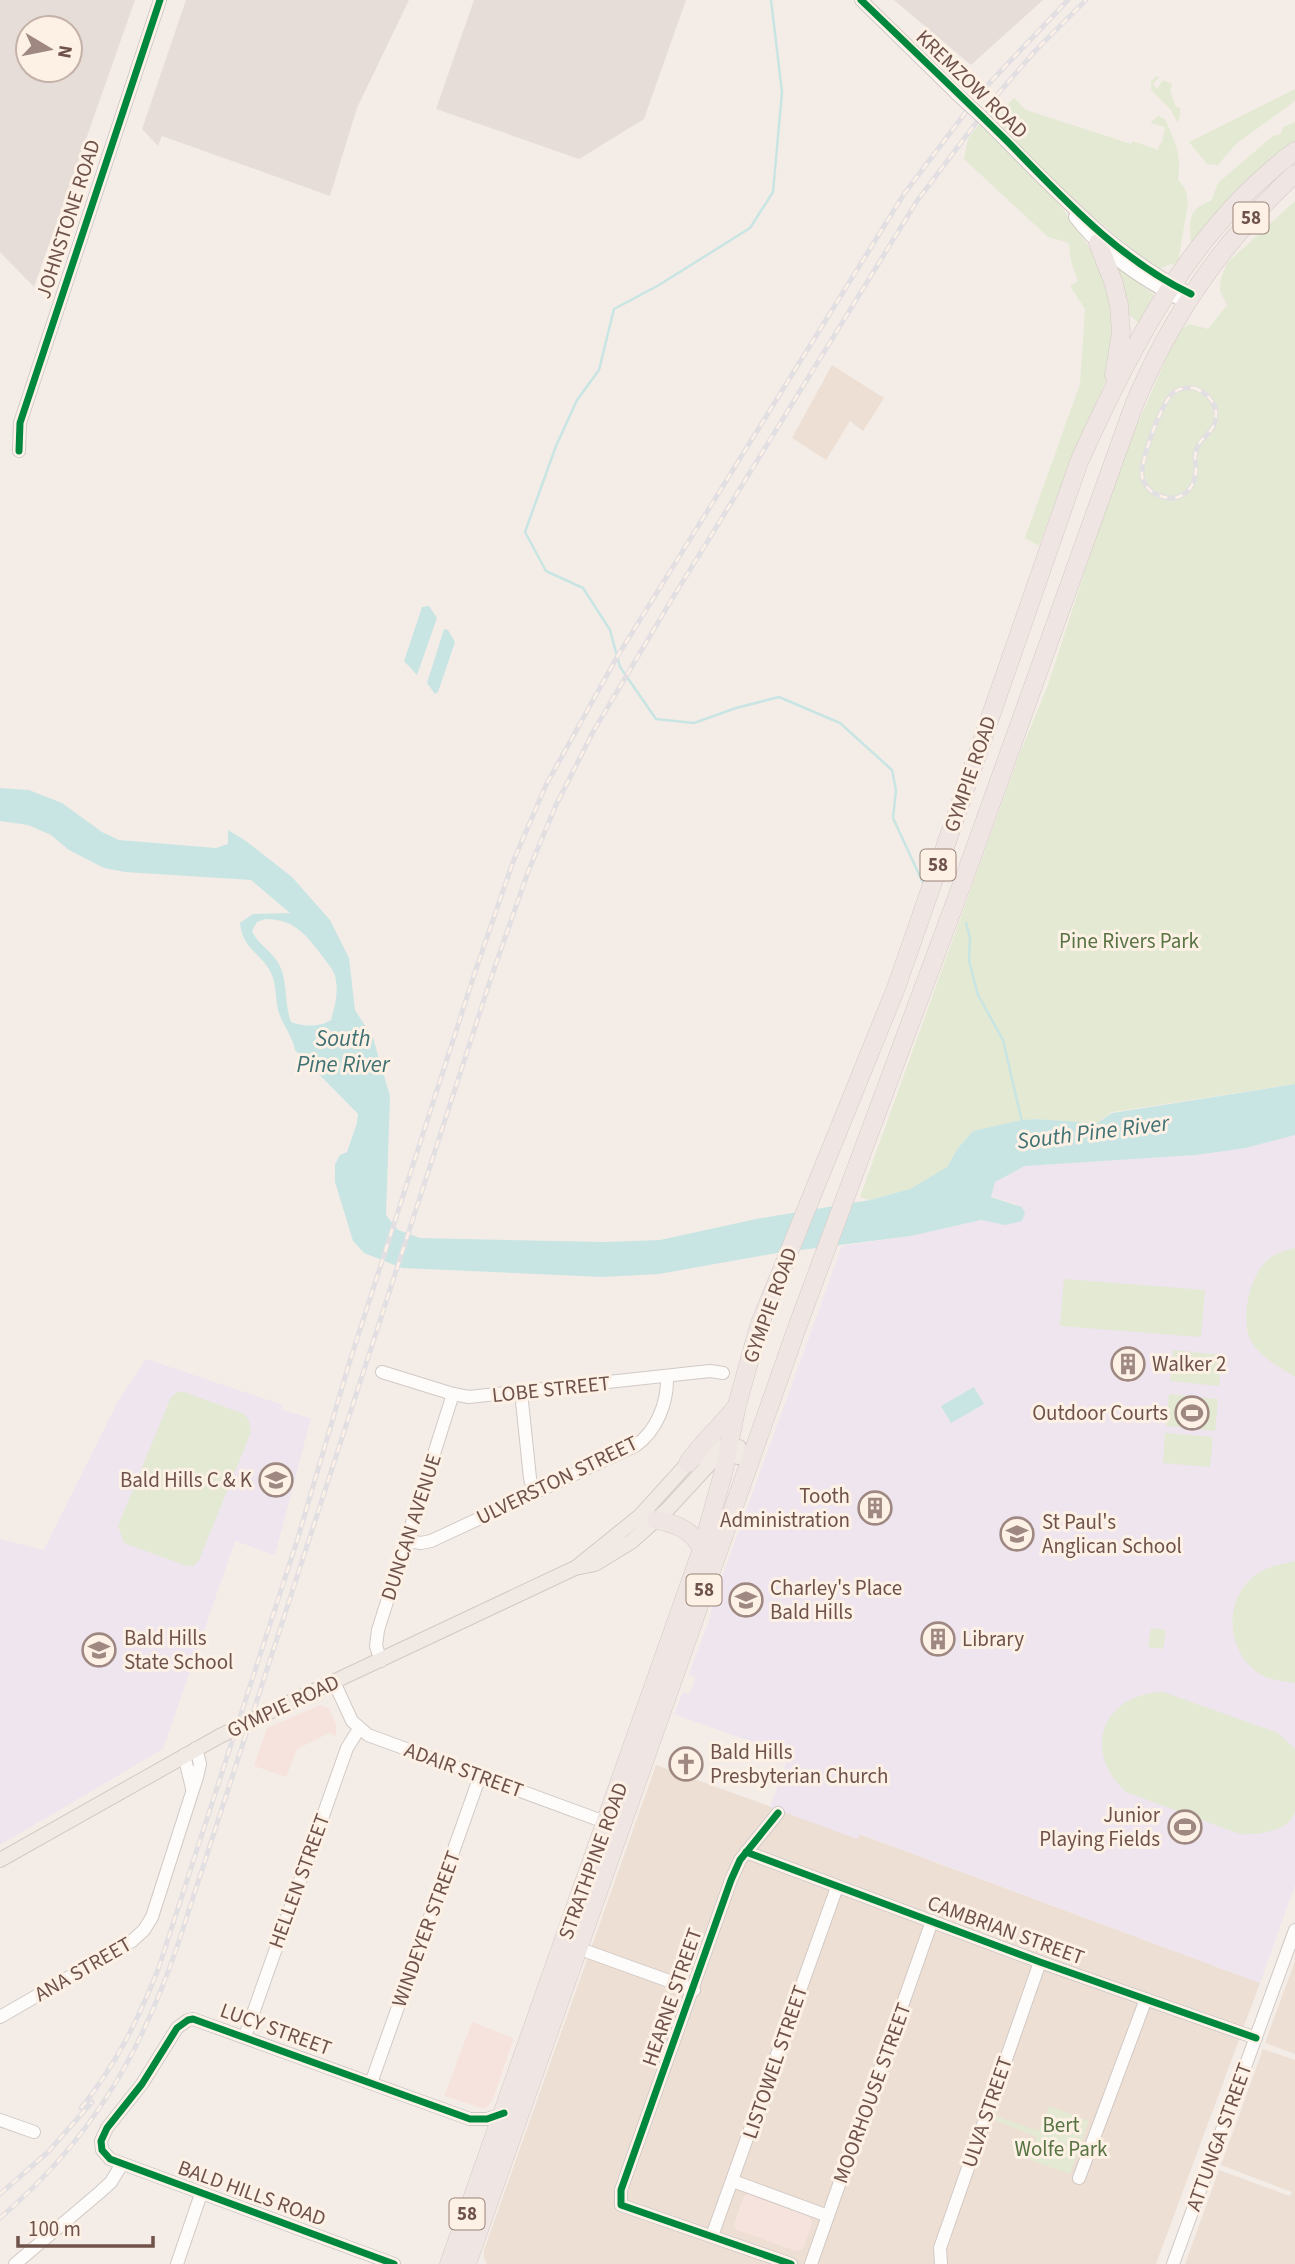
<svg xmlns="http://www.w3.org/2000/svg" width="1295" height="2264" viewBox="0 0 1295 2264" font-family="'Source Sans 3',sans-serif">
	<style>
		.residential { fill: #eddfd4 }
		.commercial { fill: #f7e3dd }
		.industrial { fill: #e6ddd8; fill-rule: evenodd }
		.education { fill: #eee5ef }
		.green { fill: #e3e9d2 }
		.water { fill: #c9e5e3; fill-rule: evenodd }
		.lines { fill: none; stroke-linecap: round; stroke-linejoin: round }
		.stream { stroke: #c9e5e3; stroke-width: 2.5 }
		.minor-casing { stroke: #d2c9c4; stroke-width: 14 }
		.major-casing { stroke: #d3c9c4; stroke-width: 16 }
		.highway-casing { stroke: #d3c9c4; stroke-width: 19 }
		.minor { stroke: #fdfcfb; stroke-width: 12 }
		.major { stroke: #f1eae4; stroke-width: 14 }
		.highway { stroke: #efe5e3; stroke-width: 18 }
		.rail-casing { stroke: #e2dfe3; stroke-width: 5 }
		.rail { stroke: #fdf1e6; stroke-width: 2.5; stroke-dasharray: 8; stroke-linecap: butt }
		.minor-bridge-casing { stroke: #d2c9c4; stroke-width: 14; stroke-linecap: butt }
		.major-bridge-casing { stroke: #d3c9c4; stroke-width: 16; stroke-linecap: butt }
		.minor-bridge { stroke: #fdfcfb; stroke-width: 12 }
		.major-bridge { stroke: #f1eae4; stroke-width: 14 }
		.cycleway-casing { stroke: #fdf1e6; stroke-width: 11 }
		.cycleway { stroke: #00873e; stroke-width: 7 }
		.labels { text-anchor: middle; dominant-baseline: central; stroke-width: 6; stroke-linejoin: round; paint-order: stroke }
		.shield { fill: #fdf1e6; stroke: #9a8279; stroke-width: 2 }
		.shield-label { font-size: 19px; font-weight: bold; fill: #6f524a }
		.street-label { font-size: 21px; fill: #6f524a; stroke: #fdf1e6 }
		.park-label { font-size: 21px; fill: #587443; stroke: #fdf1e6 }
		.poi-label { font-size: 21px; fill: #6f524a; stroke: #fdf1e6; text-anchor: start }
		.water-label { font-size: 23px; font-style: italic; fill: #407274; stroke: #fdf1e6 }
	</style>
	<rect width="100%" height="100%" fill="#f4ede7"/>
	<!-- residential -->
	<g class="residential">
		<path d="M 832,365 L 884,398 L 863,431 L 850,421 L 826,460 L 792,438 Z"/>
		<path d="M 656,1765 L 857,1838 L 859,1834 L 1260,1983 L 1156,2264 L 487,2264 L 484,2258 L 484,2250 Z"/>
		<path d="M 1295,1961 L 1295,2054 L 1265,2043 Z"/>
		<path d="M 1263,2049 L 1295,2060 L 1295,2264 L 1185,2264 L 1219,2170 L 1290,2196 L 1292,2192 L 1221,2165 Z"/>
	</g>
	<!-- commercial -->
	<g class="commercial">
		<path d="M 320,1705 L 329,1708 L 336,1724 L 336,1736 L 329,1733 L 297,1749 L 286,1777 L 254,1766 L 267,1728 Z"/>
		<path d="M 472,2022 L 514,2038 L 492,2102 L 485,2109 L 444,2096 Z"/>
		<path d="M 749,2194 L 809,2216 L 812,2223 L 803,2249 L 796,2251 L 737,2230 L 734,2225 L 744,2196 Z"/>
	</g>
	<!-- industrial -->
	<g class="industrial">
		<path d="M 0,0 L 135,0 L 34,287 L 0,252 ZM 28,28 L 70,28 L 70,70 L 28,70 Z"/>
		<path d="M 186,0 L 409,0 L 357,108 L 330,196 L 162,136 L 158,146 L 142,129 Z"/>
		<path d="M 474,0 L 686,0 L 644,119 L 579,159 L 436,109 Z"/>
		<path d="M 894,0 L 1043,0 L 971,65 Z"/>
	</g>
	<!-- education -->
	<g class="education">
		<path d="M 1295,1135 L 1295,1885 L 1260,1983 L 860,1834 L 857,1839 L 770,1807 L 789,1755 L 674,1714 L 683,1692 L 689,1695 L 696,1677 L 689,1674 L 710,1618 L 712,1605 L 842,1246 L 911,1236 L 981,1220 L 992,1221 L 1017,1204 L 991,1196 L 995,1182 L 1025,1166 L 1196,1155 L 1246,1148 Z"/>
		<path d="M 146,1359 L 283,1405 L 281,1410 L 311,1418 L 275,1555 L 235,1541 L 163,1749 L 0,1845 L 0,1539 L 44,1550 L 118,1401 Z"/>
	</g>
	<!-- green -->
	<g class="green">
		<path d="M 1157,76 L 1159,77 L 1153,84 L 1157,89 L 1163,80 L 1172,84 L 1170,91 L 1176,107 L 1180,108 L 1180,117 L 1177,122 L 1171,110 L 1151,90 L 1151,81 Z"/>
		<path d="M 1295,89 L 1295,101 L 1236,144 L 1218,165 L 1207,164 L 1189,142 Z"/>
		<path d="M 1014,98 L 1026,110 L 1131,144 L 1133,141 L 1158,150 L 1160,143 L 1162,143 L 1165,127 L 1150,123 L 1158,116 L 1165,119 C 1175,143 1182,153 1178,179 L 1186,191 L 1188,203 L 1179,257 L 1176,265 L 1171,264 L 1159,269 L 1151,265 L 1075,201 L 986,114 L 1003,109 Z"/>
		<path d="M 1295,122 L 1295,143 L 1191,245 C 1190,223 1186,209 1211,201 L 1218,183 L 1273,136 L 1281,134 L 1283,127 Z"/>
		<path d="M 980,123 L 1060,205 L 1100,263 L 1115,309 L 1110,371 L 1065,475 L 1039,546 L 1025,538 L 1080,384 L 1085,309 L 1070,286 L 1078,281 L 1071,261 L 1069,243 L 1048,237 L 964,159 L 968,139 Z"/>
		<path d="M 1295,201 L 1295,1084 L 1112,1112 L 1097,1123 L 1035,1119 L 1021,1120 L 973,1131 L 958,1148 L 947,1167 L 932,1177 L 910,1189 L 870,1200 L 860,1197 L 1020,753 L 1048,685 L 1119,466 L 1178,332 L 1189,324 L 1208,329 L 1227,305 L 1220,291 L 1221,278 L 1227,263 Z"/>
		<path d="M 1115,264 L 1154,295 L 1139,323 L 1126,312 Z"/>
		<path d="M 1295,1248 L 1295,1377 C 1279,1367 1259,1357 1250,1339 C 1240,1316 1250,1274 1270,1258 C 1276,1253 1287,1250 1295,1248 Z"/>
		<path d="M 1064,1279 L 1205,1290 L 1201,1337 L 1060,1326 Z"/>
		<path d="M 1173,1350 L 1222,1355 L 1219,1386 L 1170,1381 Z"/>
		<path d="M 178,1392 L 184,1392 L 244,1414 L 249,1421 L 251,1432 L 199,1560 L 194,1566 L 187,1566 L 124,1543 L 118,1526 L 171,1397 Z"/>
		<path d="M 1169,1394 L 1218,1399 L 1215,1431 L 1166,1426 Z"/>
		<path d="M 1165,1433 L 1213,1437 L 1210,1467 L 1163,1463 Z"/>
		<path d="M 1295,1561 L 1295,1683 L 1294,1683 C 1280,1681 1266,1680 1254,1670 C 1223,1643 1225,1590 1264,1570 C 1273,1565 1285,1564 1295,1561 Z"/>
		<path d="M 1151,1628 L 1166,1630 L 1163,1649 L 1148,1647 Z"/>
		<path d="M 1163,1692 L 1278,1733 L 1295,1749 C 1295,1762 1295,1801 1295,1812 C 1289,1832 1257,1835 1240,1834 L 1126,1792 C 1081,1751 1102,1694 1163,1692 Z"/>
		<path d="M 1049,2106 L 1089,2121 L 1070,2174 L 1030,2160 L 1037,2137 L 995,2120 L 996,2116 L 1039,2131 Z"/>
	</g>
	<!-- water -->
	<g class="water">
		<path d="M 429,606 L 437,618 L 417,675 L 404,661 L 422,607 Z"/>
		<path d="M 444,629 L 448,630 L 455,642 L 438,692 L 435,694 L 427,683 Z"/>
		<path d="M 0,788 L 29,790 L 62,803 L 102,832 L 119,840 L 216,848 L 228,844 L 228,830 L 246,841 L 292,877 L 330,920 L 349,958 L 355,1010 L 373,1038 L 390,1096 L 386,1215 L 398,1230 L 420,1238 L 605,1242 L 660,1240 L 756,1219 L 870,1200 L 910,1189 L 947,1167 L 958,1148 L 973,1131 L 1021,1120 L 1035,1119 L 1097,1123 L 1112,1113 L 1295,1084 L 1295,1135 L 1246,1148 L 1196,1155 L 1025,1166 L 995,1182 L 991,1197 L 1022,1207 L 1025,1213 L 1022,1221 L 1005,1225 L 981,1220 L 911,1236 L 777,1253 L 659,1274 L 603,1277 L 402,1268 L 364,1253 L 353,1241 L 335,1182 L 335,1164 L 340,1155 L 347,1152 L 357,1123 L 358,1114 L 295,1050 C 293,1038 285,1028 280,1016 C 275,1003 277,990 273,978 C 266,955 242,951 240,923 L 253,914 L 290,913 L 251,880 L 125,872 L 104,868 L 69,850 L 51,835 L 28,825 L 0,821 ZM 265,919 C 295,919 307,936 323,957 C 327,963 333,969 335,976 C 339,992 335,1005 331,1020 C 320,1027 303,1027 291,1022 C 284,1004 288,984 280,966 C 273,951 258,945 252,931 L 257,922 Z"/>
		<path d="M 974,1387 L 984,1404 L 951,1423 L 941,1406 Z"/>
	</g>
	<g class="lines">
		<!-- stream -->
		<g class="stream">
			<path d="M 771,0 L 782,92 L 773,192 L 750,228 L 659,285 L 614,309 L 599,370 L 577,400 L 556,446 L 525,532 L 546,571 L 583,588 L 610,630 L 620,667 L 656,719 L 694,723 L 736,708 L 779,697 L 840,723 L 892,770 L 896,790 L 893,818 L 923,883"/>
			<path d="M 966,923 L 970,938 L 969,961 L 978,995 L 1003,1040 L 1022,1122"/>
		</g>
		<defs>
			<g id="minor">
				<path d="M 861,0 L 957,94"/>
				<path d="M 983,118 C 1047,181 1109,254 1191,294"/>
				<path d="M 1075,217 C 1104,255 1143,280 1185,302"/>
				<path d="M 19,451 L 20,423 L 160,0"/>
				<path d="M 382,1372 L 453,1394 L 469,1397 L 710,1371 L 723,1373"/>
				<path d="M 521,1392 L 530,1478 L 534,1493"/>
				<path d="M 406,1541 L 421,1543 L 431,1541 L 635,1446 C 657,1431 668,1402 667,1376"/>
				<path d="M 381,1661 L 376,1646 L 378,1630 L 453,1394"/>
				<path d="M 334,1682 L 352,1721 L 368,1735 L 613,1825"/>
				<path d="M 184,1755 L 192,1788"/>
				<path d="M 778,1813 L 740,1860 L 731,1880 L 621,2190 L 621,2205 L 791,2264"/>
				<path d="M 746,1852 L 1040,1962 L 1256,2038"/>
				<path d="M 572,1946 L 694,1990"/>
				<path d="M 0,2017 L 132,1941 L 144,1930 L 152,1917 L 197,1777 L 200,1764 L 196,1748"/>
				<path d="M 245,2036 L 347,1748 L 359,1729"/>
				<path d="M 371,2083 L 480,1776"/>
				<path d="M 0,2120 L 34,2132"/>
				<path d="M 1079,2178 L 1146,1999"/>
				<path d="M 733,2181 L 828,2216"/>
				<path d="M 712,2236 L 837,1887"/>
				<path d="M 15,2264 L 99,2193 L 111,2182 L 122,2164"/>
				<path d="M 177,2264 L 201,2194"/>
				<path d="M 394,2264 L 110,2159 L 102,2150 L 101,2141 L 107,2128 L 142,2084 L 177,2028 L 188,2020 L 193,2019 L 470,2119 L 487,2119 L 504,2113"/>
				<path d="M 811,2264 L 932,1921"/>
				<path d="M 941,2264 L 940,2248 L 1040,1962"/>
				<path d="M 1173,2264 L 1295,1930"/>
			</g>
			<g id="major">
				<path d="M 578,1566 L 640,1516 L 688,1463 L 715,1446 L 739,1447"/>
				<path d="M 263,1715 L 575,1568 L 595,1564 L 631,1542 L 667,1510 L 714,1459 L 727,1455 L 751,1459"/>
				<path d="M 0,1860 L 220,1736"/>
			</g>
			<g id="highway">
				<path d="M 1098,243 L 1114,284 L 1119,305 L 1121,333 L 1114,375"/>
				<path d="M 688,1463 C 701,1443 720,1428 735,1408"/>
				<path d="M 656,1520 C 677,1524 692,1530 702,1549"/>
				<path d="M 449,2264 L 702,1549 L 724,1470 L 737,1405 L 759,1326 L 896,988 L 1079,462 C 1131,346 1191,229 1295,151"/>
				<path d="M 467,2264 L 799,1322 L 965,876 L 1134,405 C 1171,316 1224,239 1295,174"/>
			</g>
		</defs>
		<!-- minor casing -->
		<use href="#minor" class="minor-casing"/>
		<!-- major casing -->
		<use href="#major" class="major-casing"/>
		<!-- highway casing -->
		<use href="#highway" class="highway-casing"/>
		<!-- minor -->
		<use href="#minor" class="minor"/>
		<!-- major -->
		<use href="#major" class="major"/>
		<!-- highway -->
		<use href="#highway" class="highway"/>
		<defs>
			<g id="rail">
				<path d="M 1194,388 C 1212,394 1223,412 1211,430 C 1206,437 1198,441 1196,451 C 1194,458 1196,465 1196,472 C 1193,493 1178,504 1158,495 C 1150,492 1143,484 1142,476 C 1140,462 1162,400 1174,392 C 1180,388 1187,387 1194,388 Z"/>
				<path d="M 81,2108 C 116,2065 139,2018 159,1967 L 297,1541 L 349,1364 L 475,972 L 513,862 L 546,785 L 617,657 L 904,194 L 981,92 L 1068,0"/>
				<path d="M 0,2194 L 48,2152 L 92,2102"/>
				<path d="M 0,2218 C 92,2139 141,2054 179,1941 L 491,978 L 528,872 L 556,805 L 593,732 L 672,599 L 917,201 L 997,95 L 1035,51 L 1086,0"/>
			</g>
		</defs>
		<!-- rail casing -->
		<use href="#rail" class="rail-casing"/>
		<!-- rail -->
		<use href="#rail" class="rail"/>
		<defs>
			<path id="minor-bridge" d="M 957,94 L 983,118"/>
			<path id="major-bridge" d="M 220,1736 L 263,1715"/>
		</defs>
		<!-- minor-bridge casing -->
		<use href="#minor-bridge" class="minor-bridge-casing"/>
		<!-- major-bridge casing -->
		<use href="#major-bridge" class="major-bridge-casing"/>
		<!-- minor-bridge -->
		<use href="#minor-bridge" class="minor-bridge"/>
		<!-- major-bridge -->
		<use href="#major-bridge" class="major-bridge"/>
		<defs>
			<g id="cycleway">
				<path d="M 861,0 C 910,47 959,94 1007,141 C 1063,198 1118,259 1191,294"/>
				<path d="M 19,451 L 20,423 L 160,0"/>
				<path d="M 778,1813 L 740,1860 L 731,1880 L 621,2190 L 621,2205 L 791,2264"/>
				<path d="M 746,1852 L 1040,1962 L 1256,2038"/>
				<path d="M 394,2264 L 110,2159 L 102,2150 L 101,2141 L 107,2128 L 142,2084 L 177,2028 L 188,2020 L 193,2019 L 470,2119 L 487,2119 L 504,2113"/>
			</g>
		</defs>
		<!-- cycleway casing -->
		<use href="#cycleway" class="cycleway-casing"/>
		<!-- cycleway -->
		<use href="#cycleway" class="cycleway"/>
	</g>
	<!-- icons -->
	<defs>
		<symbol id="building-ring" viewBox="-11 -11 22 22"><circle r="9.5" fill="#fdf1e6" stroke="#9e8881" stroke-width="1.5"/><path d="M-4-6H4V6H1V3H-1V6H-4ZM-2.5-4.3h1.7v1.8h-1.7ZM.8-4.3h1.7v1.8H.8ZM-2.5-1h1.7V.8h-1.7ZM.8-1h1.7V.8H.8Z" fill="#9e8881"/></symbol>
		<symbol id="stadium-ring" viewBox="-11 -11 22 22"><circle r="9.5" fill="#fdf1e6" stroke="#9e8881" stroke-width="1.5"/><path d="M0-5a6.5 5 0 1 0 0 10a6.5 5 0 1 0 0-10ZM-3.5-1.8h7v3.6h-7Z" fill="#9e8881"/></symbol>
		<symbol id="school-ring" viewBox="-11 -11 22 22"><circle r="9.5" fill="#fdf1e6" stroke="#9e8881" stroke-width="1.5"/><path d="M0-5L7-2L0 1L-7-2ZM-4 1L0 2.5L4 1V4Q0 6-4 4Z" fill="#9e8881"/></symbol>
		<symbol id="church-ring" viewBox="-11 -11 22 22"><circle r="9.5" fill="#fdf1e6" stroke="#9e8881" stroke-width="1.5"/><path d="M-1.2-6h2.4v3.5h3.3v2.4h-3.3V6h-2.4V-.1h-3.3v-2.4h3.3Z" fill="#9e8881"/></symbol>
	</defs>
	<g fill-rule="evenodd">
		<use href="#building-ring" x="1109" y="1345" width="38" height="38"/>
		<use href="#stadium-ring" x="1173" y="1394" width="38" height="38"/>
		<use href="#school-ring" x="257" y="1461" width="38" height="38"/>
		<use href="#building-ring" x="856" y="1489" width="38" height="38"/>
		<use href="#school-ring" x="998" y="1515" width="38" height="38"/>
		<use href="#school-ring" x="727" y="1581" width="38" height="38"/>
		<use href="#building-ring" x="919" y="1620" width="38" height="38"/>
		<use href="#school-ring" x="80" y="1631" width="38" height="38"/>
		<use href="#church-ring" x="667" y="1745" width="38" height="38"/>
		<use href="#stadium-ring" x="1166" y="1808" width="38" height="38"/>
	</g>
	<g class="labels">
		<!-- shield labels -->
		<g class="shield">
			<rect x="1233.5" y="202.5" width="35" height="31" rx="5"/>
			<rect x="920.5" y="849.5" width="35" height="31" rx="5"/>
			<rect x="686.5" y="1574.5" width="35" height="31" rx="5"/>
			<rect x="449.5" y="2198.5" width="35" height="31" rx="5"/>
		</g>
		<g class="shield-label">
			<text x="1251" y="218">58</text>
			<text x="938" y="865">58</text>
			<text x="704" y="1590">58</text>
			<text x="467" y="2214">58</text>
		</g>
		<!-- street labels -->
		<g class="street-label">
			<text transform="translate(972 84) rotate(44)">KREMZOW ROAD</text>
			<text transform="translate(68 219) rotate(-72)">JOHNSTONE ROAD</text>
			<text transform="translate(970 774) rotate(-71)">GYMPIE ROAD</text>
			<text transform="translate(770 1305) rotate(-70)">GYMPIE ROAD</text>
			<text transform="translate(551 1389) rotate(-6)">LOBE STREET</text>
			<text transform="translate(557 1480) rotate(-26)">ULVERSTON STREET</text>
			<text transform="translate(411 1527) rotate(-72)">DUNCAN AVENUE</text>
			<text transform="translate(283 1706) rotate(-25)">GYMPIE ROAD</text>
			<text transform="translate(464 1770) rotate(20)">ADAIR STREET</text>
			<text transform="translate(593 1861) rotate(-70)">STRATHPINE ROAD</text>
			<text transform="translate(299 1881) rotate(-70)">HELLEN STREET</text>
			<text transform="translate(426 1929) rotate(-70)">WINDEYER STREET</text>
			<text transform="translate(1006 1930) rotate(20)">CAMBRIAN STREET</text>
			<text transform="translate(83 1969) rotate(-30)">ANA STREET</text>
			<text transform="translate(672 1997) rotate(-71)">HEARNE STREET</text>
			<text transform="translate(276 2029) rotate(20)">LUCY STREET</text>
			<text transform="translate(775 2062) rotate(-71)">LISTOWEL STREET</text>
			<text transform="translate(872 2093) rotate(-70)">MOORHOUSE STREET</text>
			<text transform="translate(987 2112) rotate(-71)">ULVA STREET</text>
			<text transform="translate(1219 2137) rotate(-70)">ATTUNGA STREET</text>
			<text transform="translate(252 2193) rotate(20)">BALD HILLS ROAD</text>
		</g>
		<!-- park labels -->
		<g class="park-label">
			<text x="1129" y="941">Pine Rivers Park</text>
			<text x="1061" y="2125">Bert<tspan x="1061" dy="24">Wolfe Park</tspan></text>
		</g>
		<!-- poi labels -->
		<g class="poi-label">
			<text x="1152" y="1364">Walker 2</text>
			<text x="1168" y="1413" text-anchor="end">Outdoor Courts</text>
			<text x="252" y="1480" text-anchor="end">Bald Hills C &amp; K</text>
			<text x="850" y="1496" text-anchor="end">Tooth<tspan x="850" dy="24">Administration</tspan></text>
			<text x="1042" y="1522">St Paul's<tspan x="1042" dy="24">Anglican School</tspan></text>
			<text x="770" y="1588">Charley's Place<tspan x="770" dy="24">Bald Hills</tspan></text>
			<text x="124" y="1638">Bald Hills<tspan x="124" dy="24">State School</tspan></text>
			<text x="962" y="1639">Library</text>
			<text x="710" y="1752">Bald Hills<tspan x="710" dy="24">Presbyterian Church</tspan></text>
			<text x="1160" y="1815" text-anchor="end">Junior<tspan x="1160" dy="24">Playing Fields</tspan></text>
		</g>
		<!-- water labels -->
		<g class="water-label">
			<text x="343" y="1038">South<tspan x="343" dy="26">Pine River</tspan></text>
			<text transform="translate(1093 1132) rotate(-7)">South Pine River</text>
		</g>
	</g>
	<!-- north arrow -->
	<g transform="translate(49 49) rotate(100)"><circle r="33" fill="#fdf1e6" stroke="#c4b1a8" stroke-width="2"/>
	<path d="M0-5L12 26L0 18L-12 26Z" fill="#9e8881"/>
	<text y="-10" font-size="19" font-weight="bold" text-anchor="middle" fill="#6f524a">N</text>
	</g>
	<!-- scale -->
	<path d="M18 2236v10h135v-10" fill="none" stroke="#6f524a" stroke-width="3.5"/>
	<text x="28" y="2236" font-size="21" fill="#6f524a" stroke="#fdf1e6" stroke-width="5" paint-order="stroke">100 m</text>
</svg>
